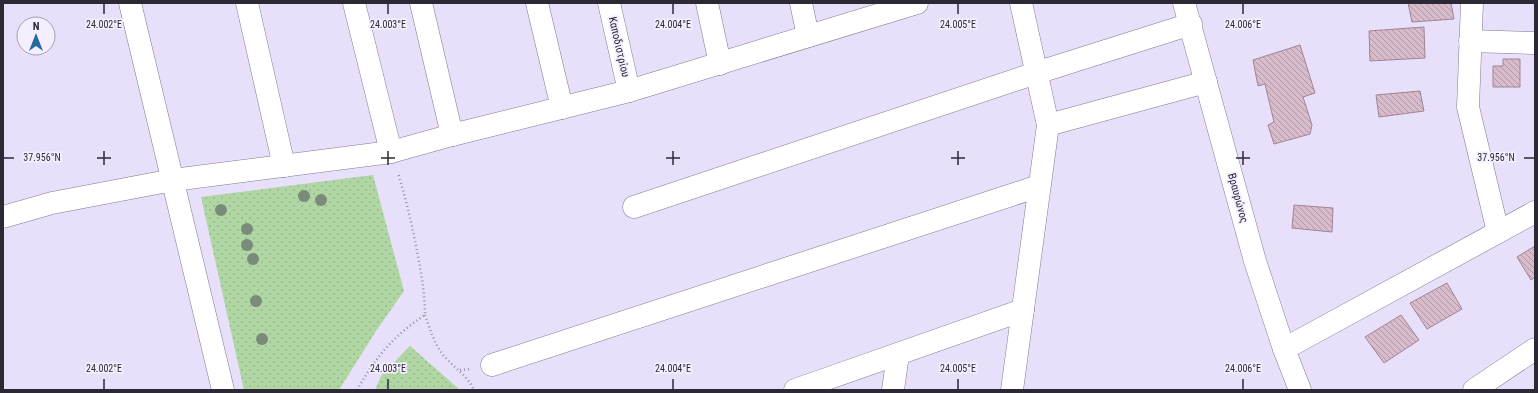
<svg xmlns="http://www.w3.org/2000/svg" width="1538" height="393" viewBox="0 0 1538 393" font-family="'Roboto Condensed',sans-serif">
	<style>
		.grass { fill: url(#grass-dots) }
		.building { fill: url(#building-back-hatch); stroke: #9f8594 }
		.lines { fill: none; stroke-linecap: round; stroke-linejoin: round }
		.minor-casing { stroke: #817991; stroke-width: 23 }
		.secondary-casing { stroke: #817991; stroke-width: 23 }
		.path { stroke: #9891a5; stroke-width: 2.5; stroke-dasharray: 1 3; stroke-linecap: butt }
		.minor { stroke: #fff; stroke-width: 22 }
		.secondary { stroke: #fff; stroke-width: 22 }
		.tree { fill: #7b8b7a }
		.ticks { fill: none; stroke: #2d2934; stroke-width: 1.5 }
		.labels { text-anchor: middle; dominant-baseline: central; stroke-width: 3.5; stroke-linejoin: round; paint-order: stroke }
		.street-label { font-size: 11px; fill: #2d2934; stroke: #f4eeff }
		.ticks-label { font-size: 10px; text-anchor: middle; fill: #2d2934; stroke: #f4eeff; stroke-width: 3.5; stroke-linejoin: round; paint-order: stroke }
	</style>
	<defs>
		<pattern id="grass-dots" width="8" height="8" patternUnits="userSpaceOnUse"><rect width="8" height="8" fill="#afd6a3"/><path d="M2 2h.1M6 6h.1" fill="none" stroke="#97b88d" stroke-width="1.8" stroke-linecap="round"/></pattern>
		<pattern id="building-back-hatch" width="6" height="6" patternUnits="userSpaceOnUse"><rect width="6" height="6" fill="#d8bccc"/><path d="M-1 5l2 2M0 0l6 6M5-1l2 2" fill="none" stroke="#b099a6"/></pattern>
	</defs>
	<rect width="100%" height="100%" fill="#e8dffa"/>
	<!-- grass -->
	<g class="grass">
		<path d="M 373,175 L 404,291 L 376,331 L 339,390 L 244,390 L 201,197 Z"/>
		<path d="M 410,346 L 460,390 L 375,390 L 381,376 Z"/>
	</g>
	<!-- building -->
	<g class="building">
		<path d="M 1408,3 L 1451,3 L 1454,19 L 1412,22 Z"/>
		<path d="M 1424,27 L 1425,58 L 1370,61 L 1369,31 Z"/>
		<path d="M 1300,45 L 1315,93 L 1303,97 L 1312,125 L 1310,134 L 1274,144 L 1268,125 L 1274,122 L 1265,84 L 1258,86 L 1253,60 Z"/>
		<path d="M 1503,59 L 1520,59 L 1520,87 L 1493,87 L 1493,66 L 1503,66 Z"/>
		<path d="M 1420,91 L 1424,111 L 1379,117 L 1376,95 Z"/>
		<path d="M 1294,205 L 1333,208 L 1332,232 L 1292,228 Z"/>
		<path d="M 1535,246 L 1535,277 L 1531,280 L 1517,257 Z"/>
		<path d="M 1447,283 L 1462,309 L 1427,329 L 1410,303 Z"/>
		<path d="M 1401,315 L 1419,340 L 1384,363 L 1365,337 Z"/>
	</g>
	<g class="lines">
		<defs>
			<g id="minor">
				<path d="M 130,3 L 223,390"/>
				<path d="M 247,3 L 284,166"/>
				<path d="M 354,3 L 391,152"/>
				<path d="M 421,3 L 452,135"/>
				<path d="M 537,3 L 562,108"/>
				<path d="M 609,3 L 629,91"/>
				<path d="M 707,3 L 720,64"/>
				<path d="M 801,3 L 808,36"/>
				<path d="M 1472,3 L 1468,107 L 1498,232"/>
				<path d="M 1470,41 L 1535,43"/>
				<path d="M 1048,125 L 1206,82"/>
				<path d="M 634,207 L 1036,73 L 1191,24"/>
				<path d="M 3,217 L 52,203 L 173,180 L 391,152 L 452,135 L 629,91 L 917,3"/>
				<path d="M 1284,349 L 1535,212"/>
				<path d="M 492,365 L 1039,186"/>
				<path d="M 795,390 L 1023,310"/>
				<path d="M 893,390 L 898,354"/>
				<path d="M 1012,390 L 1048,125 L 1021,3"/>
				<path d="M 1474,390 L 1535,349"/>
			</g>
			<path id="secondary" d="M 1184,3 L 1255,261 L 1284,349 L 1300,390"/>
		</defs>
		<!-- minor casing -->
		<use href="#minor" class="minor-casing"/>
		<!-- secondary casing -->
		<use href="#secondary" class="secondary-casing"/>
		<!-- path -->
		<g class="path">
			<path d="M 425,315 C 430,329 434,343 443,355 C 453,367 467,375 474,390"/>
			<path d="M 460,370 L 471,369"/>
			<path d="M 357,390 C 376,357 393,336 425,315 C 425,294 421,272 417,251 C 412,225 406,199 398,173"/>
		</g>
		<!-- minor -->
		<use href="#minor" class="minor"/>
		<!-- secondary -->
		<use href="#secondary" class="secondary"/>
	</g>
	<!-- trees -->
	<g class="tree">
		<circle cx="304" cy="196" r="6"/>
		<circle cx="321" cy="200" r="6"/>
		<circle cx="221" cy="210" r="6"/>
		<circle cx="247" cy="229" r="6"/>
		<circle cx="247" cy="245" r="6"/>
		<circle cx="253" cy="259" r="6"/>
		<circle cx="256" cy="301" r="6"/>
		<circle cx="262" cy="339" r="6"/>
	</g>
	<!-- ticks -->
	<path class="ticks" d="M 104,4 L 104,14M 388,4 L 388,14M 673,4 L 673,14M 958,4 L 958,14M 1243,4 L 1243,14M 104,151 L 104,165M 388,151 L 388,165M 673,151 L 673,165M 958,151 L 958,165M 1243,151 L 1243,165M 4,158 L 14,158M 97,158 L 111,158M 381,158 L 395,158M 666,158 L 680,158M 951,158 L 965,158M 1236,158 L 1250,158M 1524,158 L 1534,158M 104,379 L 104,389M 388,379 L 388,389M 673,379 L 673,389M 958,379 L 958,389M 1243,379 L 1243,389"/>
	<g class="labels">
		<!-- street labels -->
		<g class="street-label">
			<text transform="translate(619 47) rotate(77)">Καποδιστρίου</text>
			<text transform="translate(1238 198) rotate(75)">Βραυρώνος</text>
		</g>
	</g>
	<g class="ticks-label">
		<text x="104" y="28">24.002°E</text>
		<text x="388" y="28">24.003°E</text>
		<text x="673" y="28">24.004°E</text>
		<text x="958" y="28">24.005°E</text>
		<text x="1243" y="28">24.006°E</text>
		<text x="42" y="161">37.956°N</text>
		<text x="1496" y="161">37.956°N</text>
		<text x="104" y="372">24.002°E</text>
		<text x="388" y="372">24.003°E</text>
		<text x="673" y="372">24.004°E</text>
		<text x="958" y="372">24.005°E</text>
		<text x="1243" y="372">24.006°E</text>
	</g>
	<!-- border -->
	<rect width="1538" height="393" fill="none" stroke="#2d2934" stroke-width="8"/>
	<!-- north arrow -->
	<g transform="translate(36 36)"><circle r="19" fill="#f4eeff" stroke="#a49fae"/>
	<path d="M0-3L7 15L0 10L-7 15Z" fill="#246b9f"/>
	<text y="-6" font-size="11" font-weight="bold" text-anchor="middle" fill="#2d2934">N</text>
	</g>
</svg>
